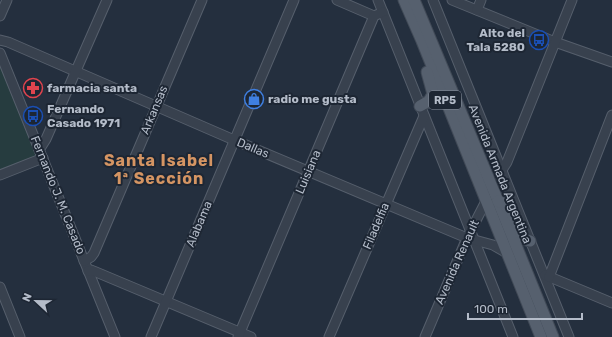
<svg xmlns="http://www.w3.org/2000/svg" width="612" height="337" viewBox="0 0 612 337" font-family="Rubik,sans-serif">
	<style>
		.green { fill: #263c3f }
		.building { fill: #455162; stroke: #1f2835 }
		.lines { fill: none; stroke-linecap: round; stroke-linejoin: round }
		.minor-casing { stroke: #565f6c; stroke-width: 11 }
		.major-casing { stroke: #414a57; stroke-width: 13 }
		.minor { stroke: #38414e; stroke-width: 9 }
		.major { stroke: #56606e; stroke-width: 11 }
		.labels { text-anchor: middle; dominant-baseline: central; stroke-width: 4; stroke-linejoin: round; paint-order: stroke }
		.shield { fill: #1d2633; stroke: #878f9c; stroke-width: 1 }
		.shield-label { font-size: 11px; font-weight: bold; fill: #b4bcc9 }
		.poi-label { font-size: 12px; font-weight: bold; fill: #b4bcc9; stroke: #1d2633; text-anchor: start }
		.street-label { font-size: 12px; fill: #b4bcc9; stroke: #1d2633 }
		.district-label { font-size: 16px; font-weight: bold; letter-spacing: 1px; fill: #d59563; stroke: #1d2633 }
	</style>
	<rect width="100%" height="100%" fill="#242f3e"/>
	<!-- green -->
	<path class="green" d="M 0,60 L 37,156 L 0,170 Z"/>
	<!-- building -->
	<path class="building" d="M 39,81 L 42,89 L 27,95 L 24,86 Z"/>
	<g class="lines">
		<defs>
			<g id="minor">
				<path d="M 337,0 L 374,16"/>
				<path d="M 378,0 L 513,337"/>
				<path d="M 433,0 L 569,337"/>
				<path d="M 452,0 L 555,42 L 612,62"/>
				<path d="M 477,10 L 481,0"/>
				<path d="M 0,16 L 7,0"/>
				<path d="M 0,40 L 8,42 L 234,140 L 467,238 L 493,245 L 507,253"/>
				<path d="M 0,53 L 115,337"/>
				<path d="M 39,150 L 46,139 L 107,0"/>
				<path d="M 0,175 L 43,158"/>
				<path d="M 84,261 L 91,257 L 94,253 L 202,0"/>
				<path d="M 88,271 L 91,270 L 96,272 L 251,337"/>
				<path d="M 545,275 L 612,303"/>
				<path d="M 549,277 L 612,115"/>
				<path d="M 0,287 L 20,337"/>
				<path d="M 151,337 L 294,0"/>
				<path d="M 238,337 L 374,16 L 383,12"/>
				<path d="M 329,337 L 424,116"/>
				<path d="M 425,337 L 467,238 L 502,170 L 507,162 L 572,0"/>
			</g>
			<g id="major">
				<path d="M 404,0 L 422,41 L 541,337"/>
				<path d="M 414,0 L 498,201 L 553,337"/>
				<path d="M 420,106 L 429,101 L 433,94 L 427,72"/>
				<path d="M 498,201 C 514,207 517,226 524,239 L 530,241"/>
			</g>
		</defs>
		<!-- minor casing -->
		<use href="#minor" class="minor-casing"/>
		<!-- major casing -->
		<use href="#major" class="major-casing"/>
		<!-- minor -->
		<use href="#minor" class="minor"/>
		<!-- major -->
		<use href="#major" class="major"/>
	</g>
	<!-- icons -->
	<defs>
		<symbol id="bus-ring" viewBox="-11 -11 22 22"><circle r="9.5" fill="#1d2633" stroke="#1a4fb4" stroke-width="1.5"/><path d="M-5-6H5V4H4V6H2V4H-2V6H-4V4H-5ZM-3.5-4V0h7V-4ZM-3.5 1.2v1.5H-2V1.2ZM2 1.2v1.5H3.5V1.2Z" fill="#1a4fb4"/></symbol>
		<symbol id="pharmacy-ring" viewBox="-11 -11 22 22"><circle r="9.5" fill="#1d2633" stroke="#e0444e" stroke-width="1.5"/><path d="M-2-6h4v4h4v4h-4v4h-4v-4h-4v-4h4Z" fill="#e0444e"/></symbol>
		<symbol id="shop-ring" viewBox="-11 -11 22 22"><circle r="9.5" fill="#1d2633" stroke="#3f7fe0" stroke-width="1.5"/><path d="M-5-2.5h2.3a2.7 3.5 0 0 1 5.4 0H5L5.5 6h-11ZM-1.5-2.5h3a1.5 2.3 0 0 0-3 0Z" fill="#3f7fe0"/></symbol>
	</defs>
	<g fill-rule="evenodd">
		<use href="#bus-ring" x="528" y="29" width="22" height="22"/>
		<use href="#pharmacy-ring" x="22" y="77" width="22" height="22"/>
		<use href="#shop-ring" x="243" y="88" width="22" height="22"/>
		<use href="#bus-ring" x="22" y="105" width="22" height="22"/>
	</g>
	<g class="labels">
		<!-- shield labels -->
		<rect class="shield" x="429" y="91" width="32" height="18" rx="3"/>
		<g class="shield-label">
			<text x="445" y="100">RP5</text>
		</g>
		<!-- poi labels -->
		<g class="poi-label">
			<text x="525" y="33" text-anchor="end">Alto del<tspan x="525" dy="14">Tala 5280</tspan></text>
			<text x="47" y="88">farmacia santa</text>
			<text x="268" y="99">radio me gusta</text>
			<text x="47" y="109">Fernando<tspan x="47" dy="14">Casado 1971</tspan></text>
		</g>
		<!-- street labels -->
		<g class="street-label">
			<text transform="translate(154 110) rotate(-67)">Arkansas</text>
			<text transform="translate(253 148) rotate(23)">Dallas</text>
			<text transform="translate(308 172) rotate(-67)">Luisiana</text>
			<text transform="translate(500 174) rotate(68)">Avenida Armada Argentina</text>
			<text transform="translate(58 195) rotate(68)">Fernando J. M. Casado</text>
			<text transform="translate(199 224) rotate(-67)">Alabama</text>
			<text transform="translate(376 226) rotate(-67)">Filadelfia</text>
			<text transform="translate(457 262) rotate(-66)">Avenida Renault</text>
		</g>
		<!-- district labels -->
		<g class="district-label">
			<text x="159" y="160">Santa Isabel<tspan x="159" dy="18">1ª Sección</tspan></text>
		</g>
	</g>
	<!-- north arrow -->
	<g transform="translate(36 301) rotate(292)" stroke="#1d2633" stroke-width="3" paint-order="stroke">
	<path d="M0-3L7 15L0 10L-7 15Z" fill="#b4bcc9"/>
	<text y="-6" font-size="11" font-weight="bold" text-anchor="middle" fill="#b4bcc9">N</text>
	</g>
	<!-- scale -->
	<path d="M468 313v6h114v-6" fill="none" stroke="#b4bcc9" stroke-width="2"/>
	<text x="474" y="313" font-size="12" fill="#b4bcc9" stroke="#1d2633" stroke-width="3" paint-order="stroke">100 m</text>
</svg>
